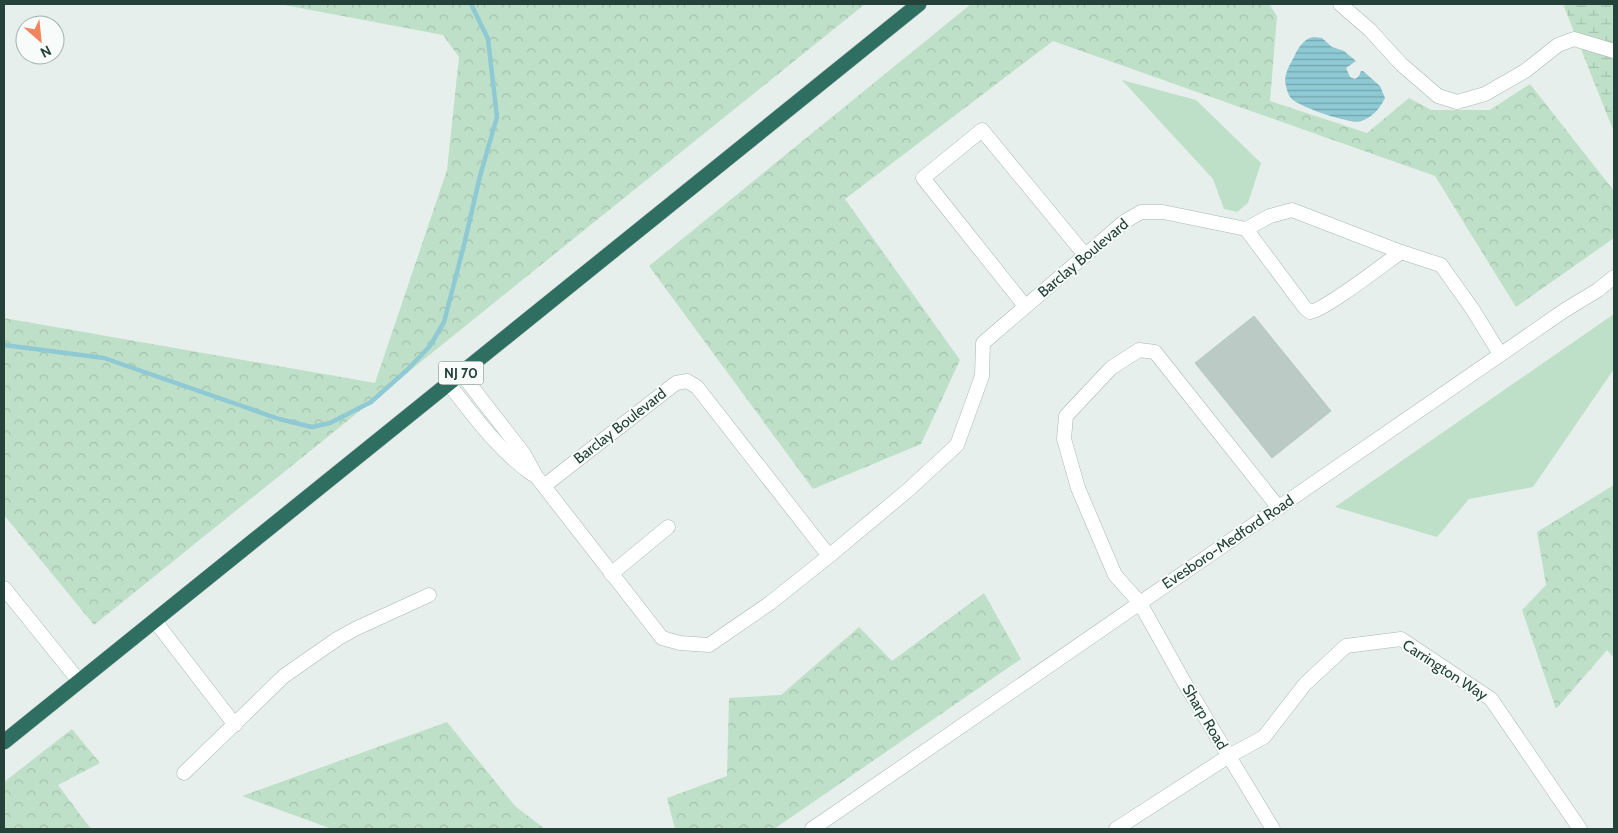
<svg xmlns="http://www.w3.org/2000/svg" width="1618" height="833" viewBox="0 0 1618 833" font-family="Cabin,sans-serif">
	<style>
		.green { fill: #bfe0c8 }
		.forest { fill: url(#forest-crowns) }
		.wetland { fill: url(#wetland-marsh) }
		.water { fill: url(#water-rules) }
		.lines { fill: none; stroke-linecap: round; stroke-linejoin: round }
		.stream { stroke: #8ec9d4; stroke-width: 4.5 }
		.building { fill: #bbcac4; stroke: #b8c9c2 }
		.minor-casing { stroke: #a8b8b2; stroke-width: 15 }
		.highway-casing { stroke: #c2cac8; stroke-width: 16 }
		.minor { stroke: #fff; stroke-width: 14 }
		.highway { stroke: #2f6f62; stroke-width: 15 }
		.labels { text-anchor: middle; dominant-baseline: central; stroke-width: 4; stroke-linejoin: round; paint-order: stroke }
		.shield { fill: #f7fbf9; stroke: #637a73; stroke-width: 1 }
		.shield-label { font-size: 14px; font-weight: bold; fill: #24423a }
		.street-label { font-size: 15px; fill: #24423a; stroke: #f7fbf9 }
	</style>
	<defs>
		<pattern id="forest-crowns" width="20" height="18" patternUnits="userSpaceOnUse" patternTransform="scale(1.25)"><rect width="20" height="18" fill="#bfe0c8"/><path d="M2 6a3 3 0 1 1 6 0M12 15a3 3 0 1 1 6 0" fill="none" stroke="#a4c1ad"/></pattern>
		<pattern id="wetland-marsh" width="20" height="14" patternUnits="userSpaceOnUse" patternTransform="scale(1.25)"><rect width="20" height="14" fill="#bfe0c8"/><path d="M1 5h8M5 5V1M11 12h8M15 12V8" fill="none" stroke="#a4c1ad"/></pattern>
		<pattern id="water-rules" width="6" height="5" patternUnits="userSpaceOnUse" patternTransform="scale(1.25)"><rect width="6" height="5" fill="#8ec9d4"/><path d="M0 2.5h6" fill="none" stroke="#74a5ad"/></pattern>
	</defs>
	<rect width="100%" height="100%" fill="#e6efeb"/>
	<!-- green -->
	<g class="green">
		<path d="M 1122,80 L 1196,100 L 1261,163 L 1248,203 L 1237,212 L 1224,209 L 1213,179 Z"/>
		<path d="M 1614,314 L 1614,369 L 1533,487 L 1469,499 L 1437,537 L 1335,507 Z"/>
	</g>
	<!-- forest -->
	<g class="forest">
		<path d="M 279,4 L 865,4 L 94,625 L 4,515 L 4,318 L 375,383 L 447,170 L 459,57 L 443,35 Z"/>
		<path d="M 971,4 L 1269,4 L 1277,16 L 1270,101 L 1367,133 L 1409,98 L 1431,110 L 1490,110 L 1530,84 L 1614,191 L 1614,238 L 1516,307 L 1435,176 L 1053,41 L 845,199 L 960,360 L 921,444 L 813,489 L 649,266 Z"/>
		<path d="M 1614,485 L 1614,658 L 1607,650 L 1556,709 L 1522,610 L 1546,585 L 1537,532 Z"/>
		<path d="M 984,593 L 1021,659 L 774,829 L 675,829 L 667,798 L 727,776 L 729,698 L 781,695 L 859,627 L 892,661 Z"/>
		<path d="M 447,722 L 515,806 L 545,829 L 332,829 L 242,796 Z"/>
		<path d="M 72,729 L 100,763 L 58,785 L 91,829 L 4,829 L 4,782 Z"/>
	</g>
	<!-- wetland -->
	<path class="wetland" d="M 1563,4 L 1614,4 L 1614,132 Z"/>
	<!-- water -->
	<path class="water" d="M 1314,37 L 1322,38 L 1332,47 L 1344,51 L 1356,61 L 1346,68 L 1350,77 L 1355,79 L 1359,76 L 1361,71 L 1363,71 L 1380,86 L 1385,98 C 1380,108 1372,118 1361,121 C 1351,125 1301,107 1293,100 C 1289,97 1287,91 1286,86 C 1283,76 1289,66 1294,57 C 1298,48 1304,38 1314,37 Z"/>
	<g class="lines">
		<!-- stream -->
		<path class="stream" d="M 4,345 L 104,358 L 279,419 L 312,427 L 330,423 L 371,402 L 407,370 L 430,346 L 444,322 L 463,249 L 480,176 L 497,117 L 488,39 L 471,4"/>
	</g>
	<!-- building -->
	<path class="building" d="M 1254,316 L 1331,411 L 1272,458 L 1195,363 Z"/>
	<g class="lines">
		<defs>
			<g id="minor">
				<path d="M 1340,4 L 1370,30 L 1401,64 L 1438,96 L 1457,102 L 1485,94 L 1525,71 L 1558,45 L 1574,39 L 1614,51"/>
				<path d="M 1246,229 L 1305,308 L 1310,312 C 1325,310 1384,264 1401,252"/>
				<path d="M 1025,306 L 923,178 L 982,130 L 1085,255"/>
				<path d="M 461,373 L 524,454 L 536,476 L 662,638 L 680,643 L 709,645 L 770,603 L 829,556 L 697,387 L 687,381 L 676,383 L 544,486"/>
				<path d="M 448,383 C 473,415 499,451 532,474"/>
				<path d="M 829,556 L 907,491 L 957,445 L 982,376 L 983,343 L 1124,222 L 1141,212 L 1163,212 L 1246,229 L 1270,216 L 1292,210 L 1401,252 L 1441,265 L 1473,310 L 1500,354"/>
				<path d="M 611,574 L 668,527"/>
				<path d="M 4,588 L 79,681"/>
				<path d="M 155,621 L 235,725"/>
				<path d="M 184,773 L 284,676 L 337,639 L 355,629 L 429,595"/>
				<path d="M 812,829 L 1565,310 L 1598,290 L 1614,277"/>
				<path d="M 1116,829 L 1229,756 L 1264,737 L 1305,684 L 1346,646 L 1401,639 L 1491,699 L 1580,829"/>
				<path d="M 1273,829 L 1184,682 L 1140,603 L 1115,575 L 1078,488 L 1064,439 L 1066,416 L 1111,368 L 1139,350 L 1155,352 L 1279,508"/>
			</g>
			<path id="highway" d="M 4,742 L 919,4"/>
		</defs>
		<!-- minor casing -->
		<use href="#minor" class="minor-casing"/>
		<!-- highway casing -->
		<use href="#highway" class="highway-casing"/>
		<!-- minor -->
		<use href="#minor" class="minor"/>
		<!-- highway -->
		<use href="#highway" class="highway"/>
	</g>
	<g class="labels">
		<!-- shield labels -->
		<rect class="shield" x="438.5" y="361.5" width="45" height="23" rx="4"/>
		<g class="shield-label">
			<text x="461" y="373">NJ 70</text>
		</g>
		<!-- street labels -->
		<g class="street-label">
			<text transform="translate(1083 258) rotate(-40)">Barclay Boulevard</text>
			<text transform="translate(620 426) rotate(-38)">Barclay Boulevard</text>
			<text transform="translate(1228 542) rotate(-34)">Evesboro-Medford Road</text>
			<text transform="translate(1445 670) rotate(33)">Carrington Way</text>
			<text transform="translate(1205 717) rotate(59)">Sharp Road</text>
		</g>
	</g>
	<!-- border -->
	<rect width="1618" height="833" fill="none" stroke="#24423a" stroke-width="10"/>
	<!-- north arrow -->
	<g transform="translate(40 40) rotate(153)"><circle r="24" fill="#f7fbf9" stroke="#a3b1ad"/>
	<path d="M0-4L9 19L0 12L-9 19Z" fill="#f4845f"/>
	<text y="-8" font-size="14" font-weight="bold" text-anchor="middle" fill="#24423a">N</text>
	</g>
</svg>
